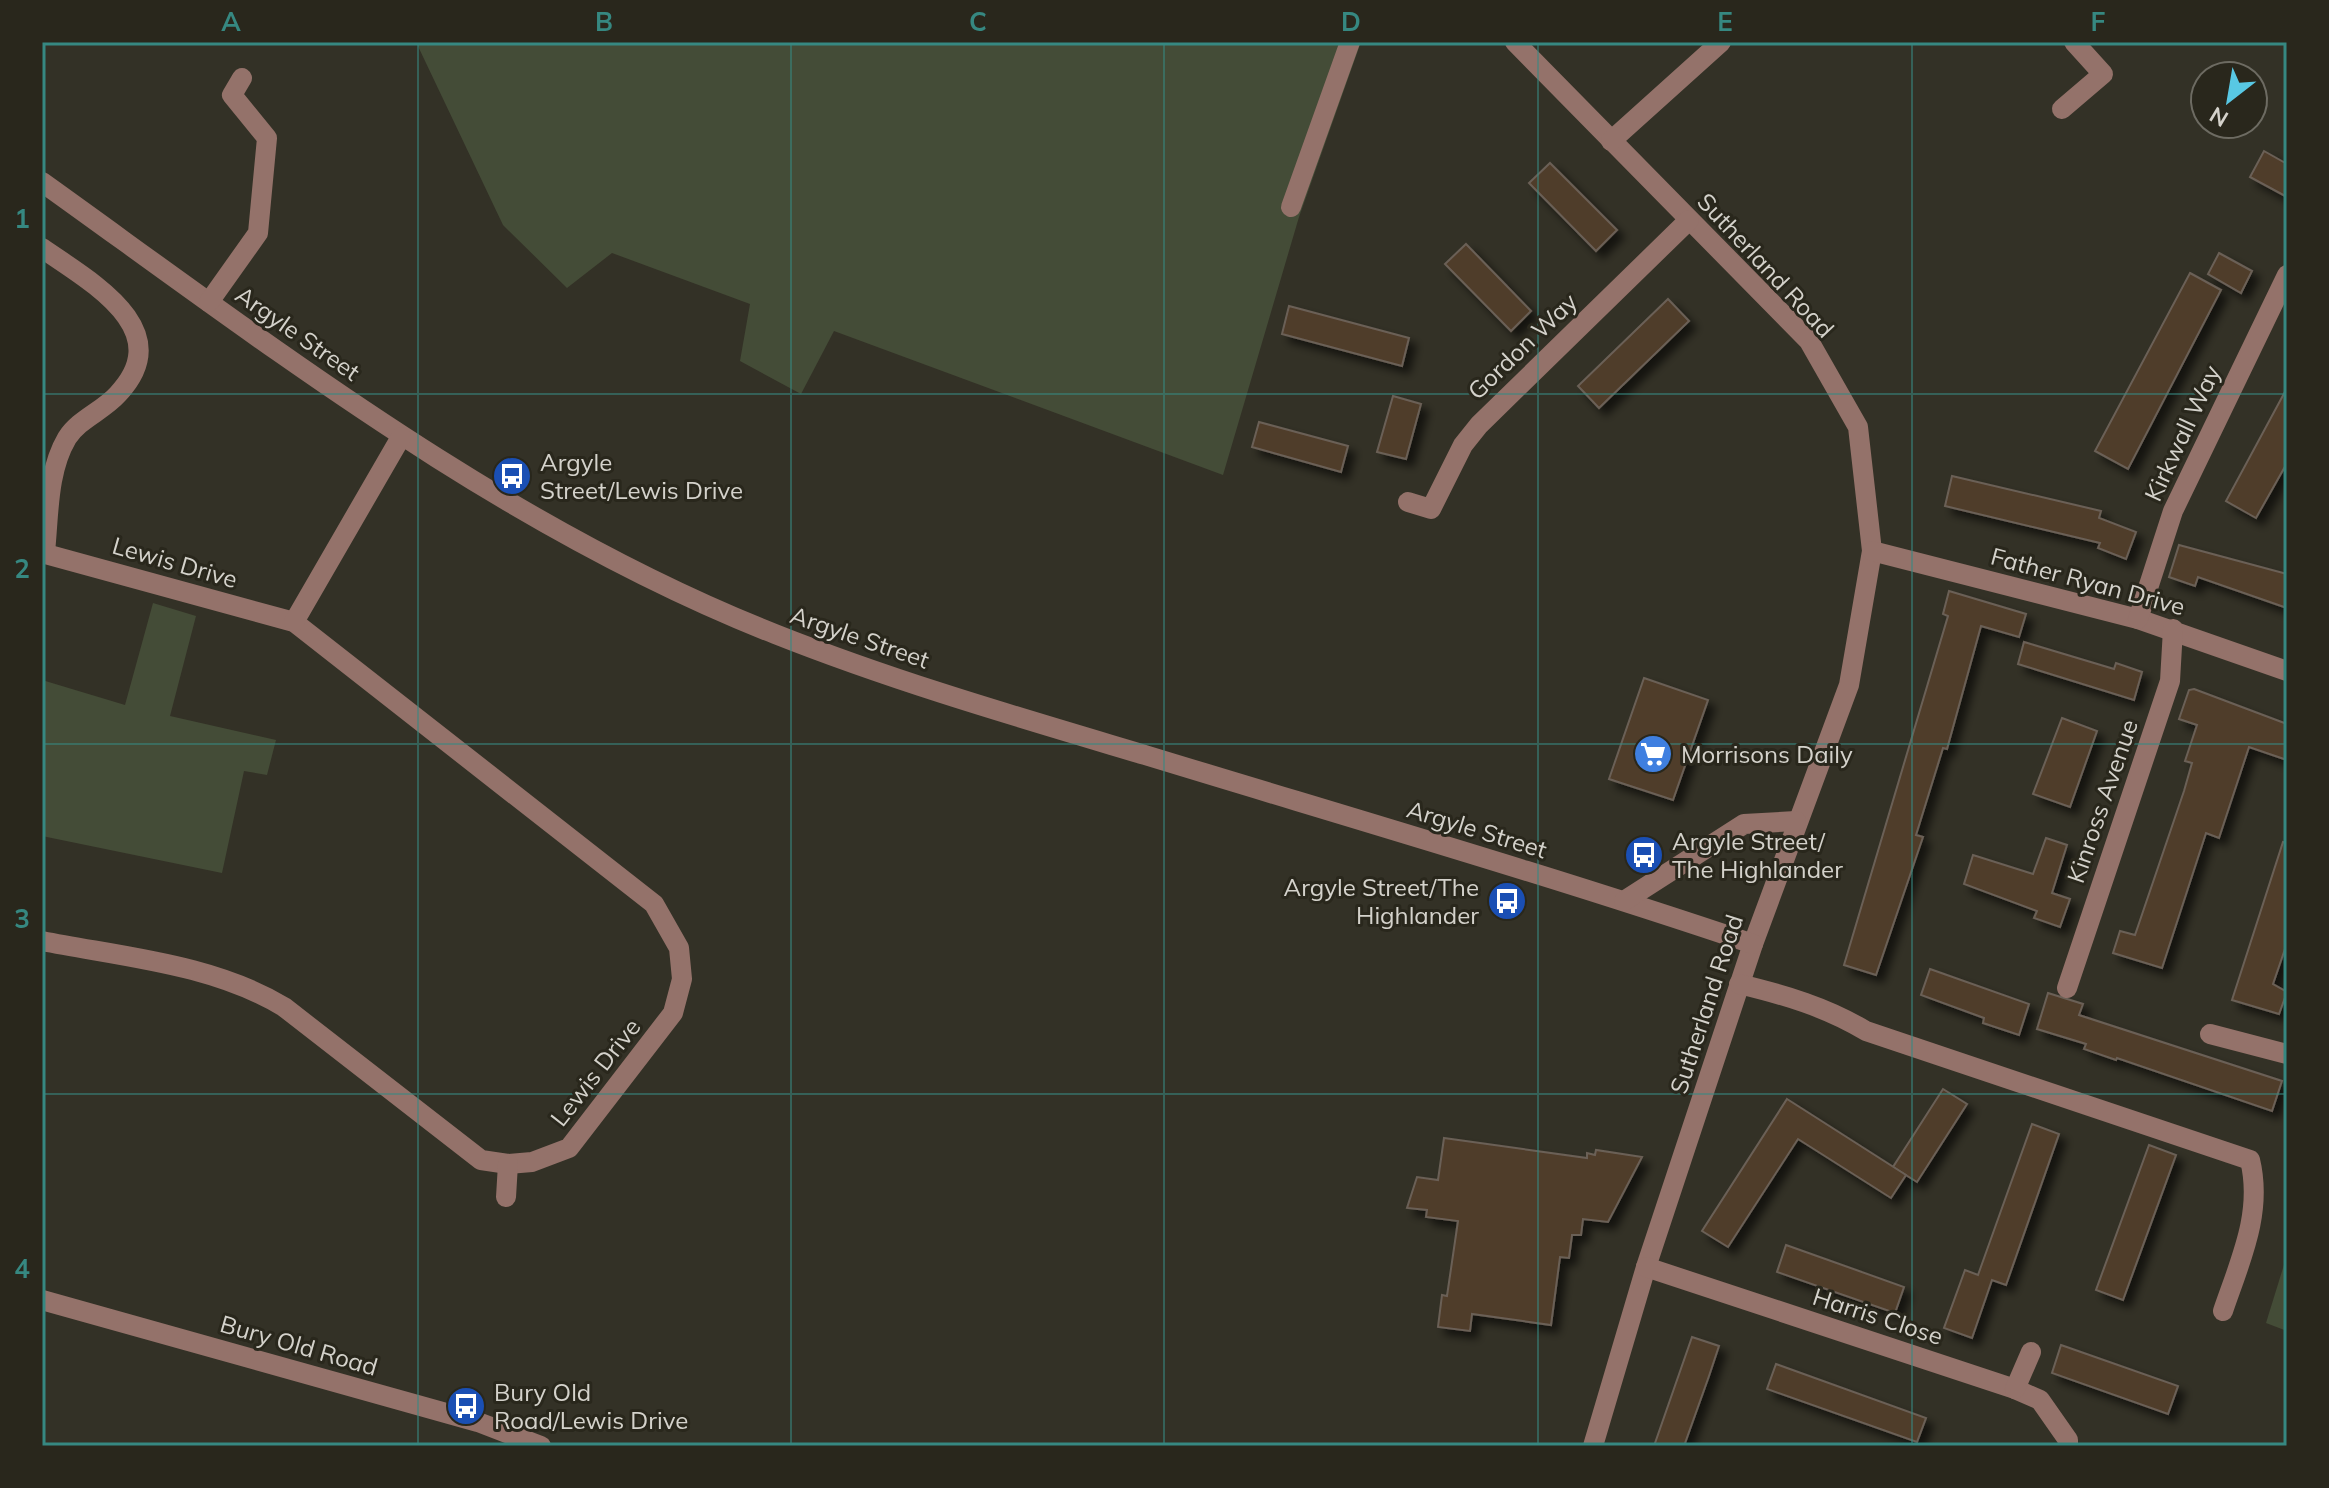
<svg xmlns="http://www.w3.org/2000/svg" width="2329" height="1488" viewBox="0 0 2329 1488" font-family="Mulish,sans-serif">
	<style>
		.green { fill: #444c37 }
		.building { fill: #503c29; stroke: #6b6057; stroke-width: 2; filter: url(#shadow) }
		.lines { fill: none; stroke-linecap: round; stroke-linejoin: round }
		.minor { stroke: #94726a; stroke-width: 20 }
		.grid { fill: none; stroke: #368881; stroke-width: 2; stroke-opacity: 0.55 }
		.labels { text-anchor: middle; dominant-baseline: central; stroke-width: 6; stroke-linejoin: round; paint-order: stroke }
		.street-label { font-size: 24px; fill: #d4d2cb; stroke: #29271c }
		.poi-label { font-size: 24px; fill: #d4d2cb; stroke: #29271c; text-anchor: start }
		.neatline { fill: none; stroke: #368881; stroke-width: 3 }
		.grid-label { font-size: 26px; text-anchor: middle; font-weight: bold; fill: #368881 }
	</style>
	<defs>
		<filter id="shadow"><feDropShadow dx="7" dy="7" stdDeviation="4" flood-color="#0009"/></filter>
	</defs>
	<rect width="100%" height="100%" fill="#333126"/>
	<!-- green -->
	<g class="green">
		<path d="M 416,42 L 1361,42 L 1299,217 L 1223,475 L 834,331 L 801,394 L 740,361 L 750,304 L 612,253 L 567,288 L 503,225 Z"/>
		<path d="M 153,603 L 196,616 L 170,716 L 276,740 L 267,775 L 244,771 L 222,873 L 42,836 L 42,680 L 125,705 Z"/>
		<path d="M 2287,1255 L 2287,1331 L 2266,1323 Z"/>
	</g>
	<!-- building -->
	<g class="building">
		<path d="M 2264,151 L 2287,164 L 2287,197 L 2250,177 Z"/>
		<path d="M 1550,163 L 1617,230 L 1596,251 L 1529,183 Z"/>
		<path d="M 1466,244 L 1531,311 L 1511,331 L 1445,264 Z"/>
		<path d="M 2219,253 L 2252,271 L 2241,293 L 2208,274 Z"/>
		<path d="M 2190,273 L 2221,290 L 2128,469 L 2095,451 Z"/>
		<path d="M 1668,299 L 1689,321 L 1599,408 L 1578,386 Z"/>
		<path d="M 1289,306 L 1409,338 L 1402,366 L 1282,334 Z"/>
		<path d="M 2287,388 L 2287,463 L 2256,518 L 2226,501 Z"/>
		<path d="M 1393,396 L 1421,404 L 1406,459 L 1377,452 Z"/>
		<path d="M 1259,422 L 1348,446 L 1341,472 L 1252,447 Z"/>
		<path d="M 1952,476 L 2101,511 L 2099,518 L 2136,532 L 2126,559 L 2098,548 L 2100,543 L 1945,506 Z"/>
		<path d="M 2179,545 L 2287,574 L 2287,608 L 2198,577 L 2195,586 L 2169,577 Z"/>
		<path d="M 1949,591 L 2026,614 L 2019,637 L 1981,626 L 1947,749 L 1943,748 L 1916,835 L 1923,837 L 1876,975 L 1844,965 L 1948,616 L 1943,614 Z"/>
		<path d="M 2024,642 L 2114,669 L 2116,663 L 2142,672 L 2134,700 L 2018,664 Z"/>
		<path d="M 1644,678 L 1708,700 L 1673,800 L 1609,779 Z"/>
		<path d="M 2194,689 L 2287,724 L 2287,760 L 2249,747 L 2219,838 L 2206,833 L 2162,968 L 2113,953 L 2120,931 L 2135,935 L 2184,791 L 2192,763 L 2185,761 L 2197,725 L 2179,719 L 2189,690 Z"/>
		<path d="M 2062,718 L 2097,731 L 2070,807 L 2033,794 Z"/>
		<path d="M 2046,838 L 2067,845 L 2052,893 L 2070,899 L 2060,927 L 2034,918 L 2037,911 L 1964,884 L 1973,855 L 2033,874 Z"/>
		<path d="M 2283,842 L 2287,843 L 2287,943 L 2273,984 L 2287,992 L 2279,1014 L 2232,1000 Z"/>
		<path d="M 1930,969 L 2029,1004 L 2019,1035 L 1983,1023 L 1984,1018 L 1921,995 Z"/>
		<path d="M 2048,993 L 2083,1004 L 2079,1015 L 2282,1081 L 2272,1111 L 2117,1058 L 2116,1060 L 2084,1049 L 2086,1044 L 2037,1029 Z"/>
		<path d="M 1943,1089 L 1967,1104 L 1917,1182 L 1893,1167 Z"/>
		<path d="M 1787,1099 L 1906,1175 L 1891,1198 L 1798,1139 L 1728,1247 L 1702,1231 Z"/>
		<path d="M 2032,1124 L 2059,1134 L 2006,1285 L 1992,1280 L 1972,1338 L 1944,1328 L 1965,1270 L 1978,1275 Z"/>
		<path d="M 1444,1138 L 1587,1158 L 1587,1153 L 1595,1155 L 1596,1150 L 1642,1157 L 1608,1222 L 1583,1219 L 1581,1235 L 1572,1235 L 1569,1258 L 1560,1257 L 1551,1325 L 1472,1314 L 1470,1331 L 1438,1327 L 1442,1295 L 1447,1296 L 1458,1221 L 1426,1217 L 1427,1210 L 1407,1208 L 1417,1177 L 1438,1180 Z"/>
		<path d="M 2149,1145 L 2176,1155 L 2123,1300 L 2096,1290 Z"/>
		<path d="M 1786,1245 L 1904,1287 L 1895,1313 L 1777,1272 Z"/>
		<path d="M 1692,1337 L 1719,1346 L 1709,1376 L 1684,1446 L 1654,1446 Z"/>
		<path d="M 2061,1345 L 2178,1386 L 2168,1414 L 2052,1373 Z"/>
		<path d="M 1776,1364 L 1926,1418 L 1917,1442 L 1767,1389 Z"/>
	</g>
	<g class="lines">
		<!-- minor -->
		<g class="minor">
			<path d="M 1515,42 L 1809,341 L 1858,427 L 1872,551 L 1849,685 L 1753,944 L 1646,1267 L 1593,1446"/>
			<path d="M 2062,109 L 2103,74 L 2074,42"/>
			<path d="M 1611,141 L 1721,42"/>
			<path d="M 42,182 C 275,349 506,528 775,634 C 896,682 1021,718 1145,755 C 1348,817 1552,876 1753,944"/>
			<path d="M 1291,207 L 1350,42"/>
			<path d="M 42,248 C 89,281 179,329 118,394 C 103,411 79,419 67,438 C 47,472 49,515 45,552"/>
			<path d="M 209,302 L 258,233 L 267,138 L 232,95 L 242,78"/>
			<path d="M 1408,502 L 1431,509 L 1463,445 L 1479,425 L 1689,220"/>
			<path d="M 1872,551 L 2138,619 L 2287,671"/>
			<path d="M 42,553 L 294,622 L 654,904 L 679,948 L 682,979 L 673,1013 L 569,1148 L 532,1162 L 508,1164 L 481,1160 L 284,1007 C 213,964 123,957 42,941"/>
			<path d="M 2138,619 L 2173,511 L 2287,275"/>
			<path d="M 294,622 L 401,437"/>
			<path d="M 1624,901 L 1744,824 L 1796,821"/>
			<path d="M 1739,984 C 1785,995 1826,1007 1866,1031 L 2250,1160 C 2263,1213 2240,1261 2223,1311"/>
			<path d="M 2067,988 L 2170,681 L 2173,629"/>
			<path d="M 2210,1034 L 2287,1054"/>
			<path d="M 506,1197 L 508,1164"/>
			<path d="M 1646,1267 L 2015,1389 L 2040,1400 L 2068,1440 L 2068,1446"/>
			<path d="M 42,1300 L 478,1422 L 541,1446"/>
			<path d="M 2015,1389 L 2031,1352"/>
		</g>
	</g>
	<!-- grid -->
	<path class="grid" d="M 418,42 L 418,1446M 791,42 L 791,1446M 1164,42 L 1164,1446M 1538,42 L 1538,1446M 1912,42 L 1912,1446M 42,394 L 2287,394M 42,744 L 2287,744M 42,1094 L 2287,1094"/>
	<!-- icons -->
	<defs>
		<symbol id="bus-disc" viewBox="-11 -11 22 22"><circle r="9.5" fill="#1a4fb4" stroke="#29271c"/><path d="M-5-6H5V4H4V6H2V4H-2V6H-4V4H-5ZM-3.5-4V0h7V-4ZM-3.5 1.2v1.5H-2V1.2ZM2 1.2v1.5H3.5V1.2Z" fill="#fff"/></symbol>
		<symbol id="supermarket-disc" viewBox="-11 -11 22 22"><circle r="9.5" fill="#3f7fe0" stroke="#29271c"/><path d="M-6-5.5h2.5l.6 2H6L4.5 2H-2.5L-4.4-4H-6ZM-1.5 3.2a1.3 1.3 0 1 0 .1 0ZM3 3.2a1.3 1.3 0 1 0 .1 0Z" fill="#fff"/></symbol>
	</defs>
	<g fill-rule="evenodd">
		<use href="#bus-disc" x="490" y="454" width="44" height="44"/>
		<use href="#supermarket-disc" x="1631" y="732" width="44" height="44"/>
		<use href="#bus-disc" x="1622" y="833" width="44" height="44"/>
		<use href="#bus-disc" x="1485" y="879" width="44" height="44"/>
		<use href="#bus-disc" x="444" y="1384" width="44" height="44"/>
	</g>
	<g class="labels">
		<!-- street labels -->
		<g class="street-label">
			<text transform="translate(1766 265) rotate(47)">Sutherland Road</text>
			<text transform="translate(298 333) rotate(35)">Argyle Street</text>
			<text transform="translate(1522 346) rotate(-44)">Gordon Way</text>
			<text transform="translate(2182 433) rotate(-65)">Kirkwall Way</text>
			<text transform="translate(175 562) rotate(16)">Lewis Drive</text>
			<text transform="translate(2088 581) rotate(15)">Father Ryan Drive</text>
			<text transform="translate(860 637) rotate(19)">Argyle Street</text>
			<text transform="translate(2102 801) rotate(-71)">Kinross Avenue</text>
			<text transform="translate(1477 829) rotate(17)">Argyle Street</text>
			<text transform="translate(1706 1004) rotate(-72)">Sutherland Road</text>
			<text transform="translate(595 1072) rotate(-52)">Lewis Drive</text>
			<text transform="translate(1878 1316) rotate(18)">Harris Close</text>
			<text transform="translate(299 1345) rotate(16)">Bury Old Road</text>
		</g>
		<!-- poi labels -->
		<g class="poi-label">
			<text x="540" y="462">Argyle<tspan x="540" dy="28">Street/Lewis Drive</tspan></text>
			<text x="1681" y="754">Morrisons Daily</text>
			<text x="1672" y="841">Argyle Street/<tspan x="1672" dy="28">The Highlander</tspan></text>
			<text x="1479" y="887" text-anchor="end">Argyle Street/The<tspan x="1479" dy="28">Highlander</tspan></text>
			<text x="494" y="1392">Bury Old<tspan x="494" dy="28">Road/Lewis Drive</tspan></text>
		</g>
	</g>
	<!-- border -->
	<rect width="2329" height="1488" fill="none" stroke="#29271c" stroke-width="88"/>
	<!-- north arrow -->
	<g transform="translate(2229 100) rotate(211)"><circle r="38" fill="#29271c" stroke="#6d6b62" stroke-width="2"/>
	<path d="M0-6L14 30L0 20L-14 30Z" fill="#58c8e4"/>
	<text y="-12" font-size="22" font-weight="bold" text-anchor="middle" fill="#d4d2cb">N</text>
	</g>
	<rect x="44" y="44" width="2241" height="1400" class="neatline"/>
	<g class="grid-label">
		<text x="231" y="31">A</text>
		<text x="604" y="31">B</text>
		<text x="978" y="31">C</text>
		<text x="1351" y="31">D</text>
		<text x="1725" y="31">E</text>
		<text x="2098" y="31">F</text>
		<text x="22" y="228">1</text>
		<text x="22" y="578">2</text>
		<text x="22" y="928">3</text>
		<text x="22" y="1278">4</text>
	</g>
</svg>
